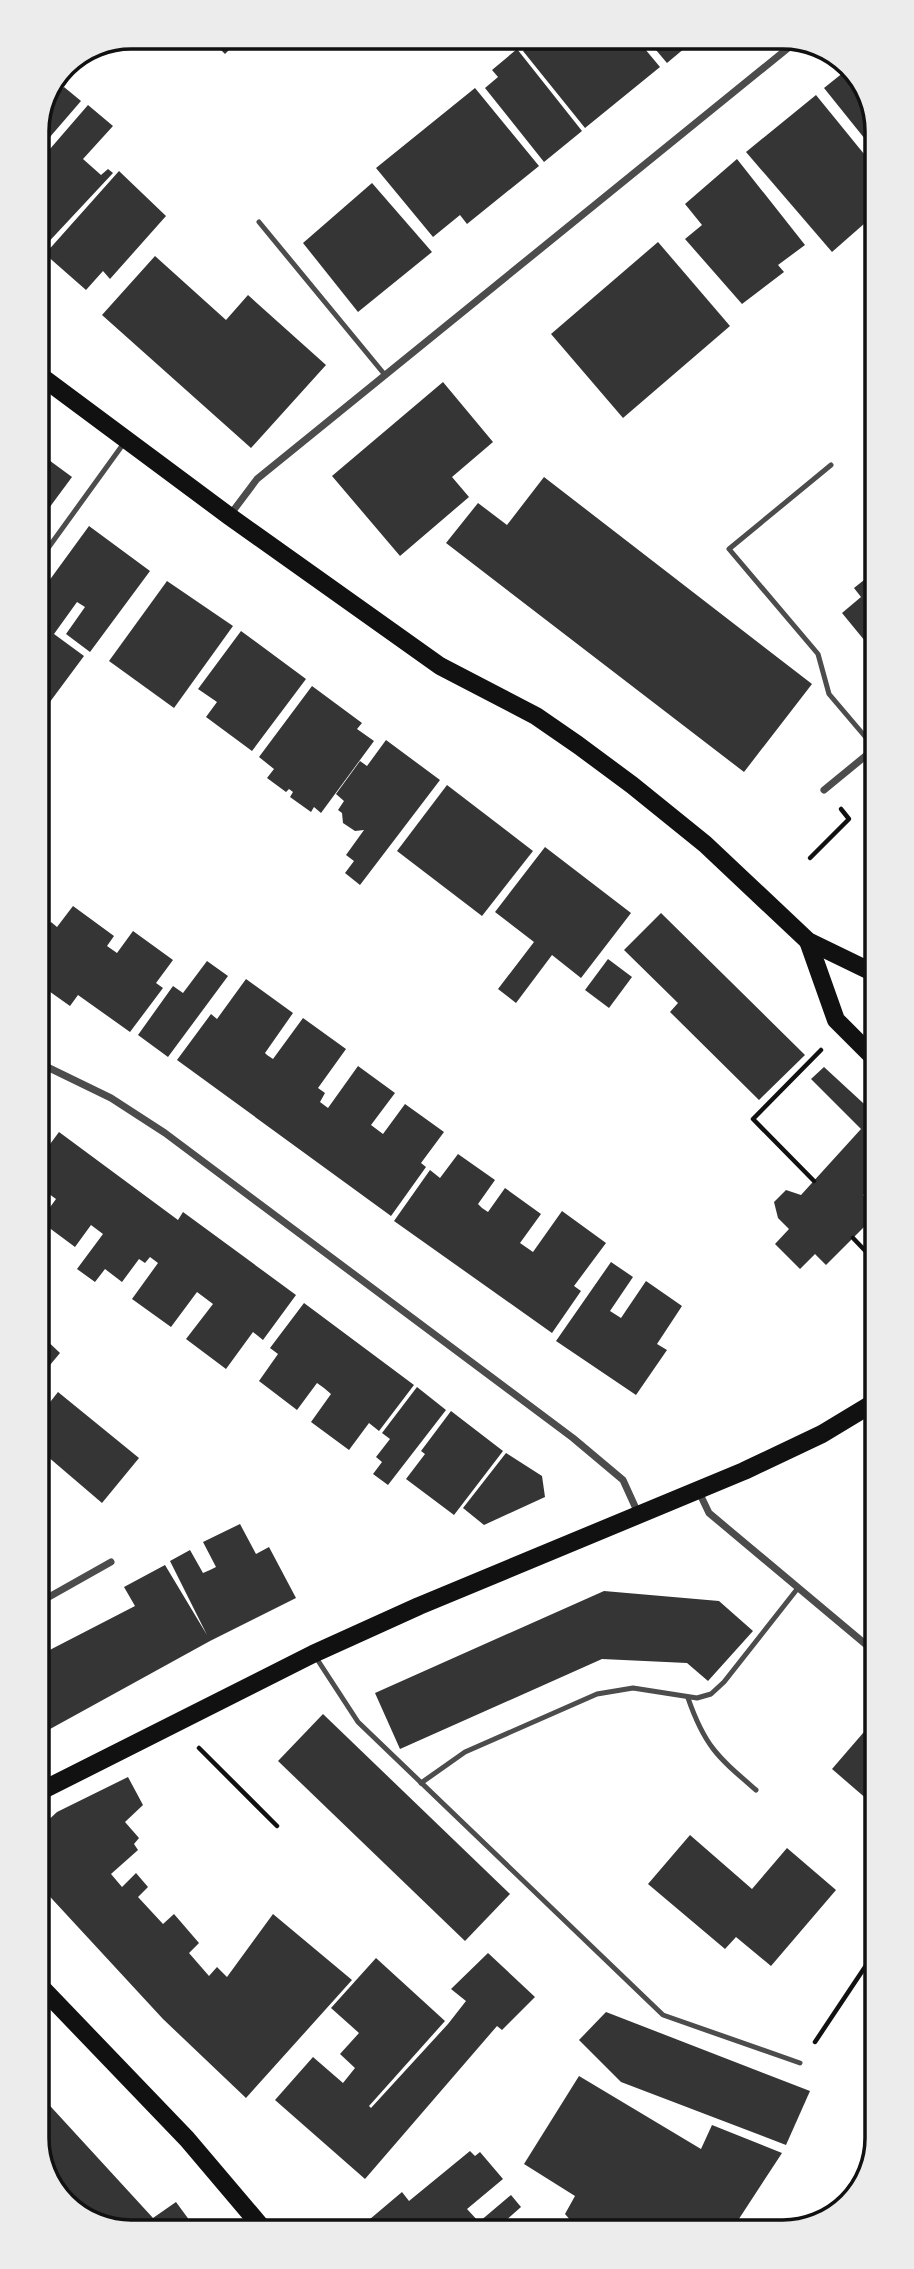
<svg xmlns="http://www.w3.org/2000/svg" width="914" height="2269" viewBox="0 0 914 2269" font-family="'Alegreya Sans',sans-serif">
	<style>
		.building { fill: #353535 }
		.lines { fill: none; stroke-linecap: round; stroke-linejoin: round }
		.path { stroke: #111; stroke-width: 4.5 }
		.service { stroke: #4c4c4c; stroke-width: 5 }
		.minor { stroke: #4c4c4c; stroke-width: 7 }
		.primary { stroke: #111; stroke-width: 18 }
		.rim { fill: none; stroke: #111; stroke-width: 3.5 }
	</style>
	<rect width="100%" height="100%" fill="#fff"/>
	<!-- building -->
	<g class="building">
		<path d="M 208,37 L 248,37 L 248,42 L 240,50 L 229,50 L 225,54 Z"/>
		<path d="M 532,37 L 573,37 L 581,47 L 593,37 L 635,37 L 660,67 L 585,128 L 523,51 L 536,41 Z"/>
		<path d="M 645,37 L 698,37 L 667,63 Z"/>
		<path d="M 517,49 L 582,131 L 544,162 L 485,88 L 498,77 L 492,70 Z"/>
		<path d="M 849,68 L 872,101 L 873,149 L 824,88 Z"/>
		<path d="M 64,87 L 81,101 L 37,152 L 37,125 L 43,111 Z"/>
		<path d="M 475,88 L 539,166 L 467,224 L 460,215 L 433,237 L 376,168 Z"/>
		<path d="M 816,95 L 873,165 L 873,216 L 832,252 L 746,152 Z"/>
		<path d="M 88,105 L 113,126 L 83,159 L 101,175 L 108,169 L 113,173 L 42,249 L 37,250 L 37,164 Z"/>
		<path d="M 737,159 L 805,245 L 778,265 L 784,272 L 742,304 L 685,239 L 702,225 L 685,204 Z"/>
		<path d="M 119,171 L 166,216 L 110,279 L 103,271 L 86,290 L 45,254 Z"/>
		<path d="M 372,183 L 432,252 L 358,312 L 303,243 Z"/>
		<path d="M 658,242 L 730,326 L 623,418 L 551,334 Z"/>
		<path d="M 155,256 L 226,320 L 248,295 L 326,365 L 251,448 L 102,315 Z"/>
		<path d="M 443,382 L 493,442 L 452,477 L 469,497 L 400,556 L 332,476 Z"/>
		<path d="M 38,452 L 72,477 L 38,523 Z"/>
		<path d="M 544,477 L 812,684 L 744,772 L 446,543 L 478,503 L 507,525 Z"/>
		<path d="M 89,526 L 150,571 L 90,652 L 66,634 L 85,607 L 77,602 L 54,634 L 84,656 L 38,718 L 38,596 Z"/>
		<path d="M 874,572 L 874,652 L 842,613 L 861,597 L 854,588 Z"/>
		<path d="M 167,581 L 233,626 L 174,708 L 109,661 Z"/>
		<path d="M 241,631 L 306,679 L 252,751 L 206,717 L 217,702 L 198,689 Z"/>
		<path d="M 312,686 L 362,723 L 357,729 L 374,741 L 321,813 L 314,807 L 311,812 L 290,797 L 293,792 L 289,789 L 286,792 L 267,778 L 274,769 L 259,757 Z"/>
		<path d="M 386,740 L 440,780 L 360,885 L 345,873 L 354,861 L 346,855 L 364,830 L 355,831 L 343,823 L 342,813 L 338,810 L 344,801 L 336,794 L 360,761 L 367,766 Z"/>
		<path d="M 447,785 L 533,851 L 482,916 L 397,851 Z"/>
		<path d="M 874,842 L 874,857 L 866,850 Z"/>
		<path d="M 545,847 L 631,913 L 581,978 L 552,955 L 516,1003 L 498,989 L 534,942 L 495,912 Z"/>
		<path d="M 73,906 L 114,936 L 107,946 L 117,953 L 133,931 L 173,960 L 156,983 L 163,988 L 130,1032 L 78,995 L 70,1006 L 39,984 L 39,939 L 51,922 L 57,927 Z"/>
		<path d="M 661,913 L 805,1055 L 759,1100 L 670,1012 L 678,1003 L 624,950 Z"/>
		<path d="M 608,959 L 632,977 L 609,1008 L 585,990 Z"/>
		<path d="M 207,961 L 228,976 L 168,1057 L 138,1035 L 173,986 L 183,993 Z"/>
		<path d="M 246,979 L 293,1013 L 265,1053 L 267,1055 L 273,1059 L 303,1018 L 346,1049 L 318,1088 L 325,1093 L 320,1102 L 328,1108 L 358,1066 L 395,1093 L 371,1125 L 383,1134 L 405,1104 L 444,1132 L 421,1163 L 426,1167 L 391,1216 L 177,1060 L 211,1014 L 217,1019 Z"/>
		<path d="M 824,1067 L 875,1114 L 875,1183 L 863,1195 L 875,1207 L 875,1216 L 826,1265 L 815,1254 L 800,1269 L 775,1244 L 789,1229 L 778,1218 L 774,1202 L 786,1190 L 801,1195 L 861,1129 L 811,1079 Z"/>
		<path d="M 59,1132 L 178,1220 L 183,1212 L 296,1295 L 263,1340 L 253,1332 L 226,1369 L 186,1339 L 213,1304 L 197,1292 L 171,1327 L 132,1299 L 158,1263 L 150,1257 L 145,1263 L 139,1259 L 122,1282 L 105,1269 L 95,1282 L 77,1269 L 103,1234 L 91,1225 L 75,1247 L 40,1221 L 56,1199 L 45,1191 L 39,1198 L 39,1159 Z"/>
		<path d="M 458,1154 L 495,1180 L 478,1204 L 482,1208 L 488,1212 L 505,1188 L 541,1214 L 520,1243 L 533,1252 L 562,1211 L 606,1243 L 574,1286 L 581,1291 L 552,1333 L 394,1221 L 430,1170 L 440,1178 Z"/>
		<path d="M 611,1262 L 633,1277 L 610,1311 L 621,1318 L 646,1281 L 682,1306 L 657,1344 L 667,1350 L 636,1395 L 556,1341 Z"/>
		<path d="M 304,1303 L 414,1385 L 379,1431 L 369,1423 L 349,1450 L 311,1422 L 331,1394 L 324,1388 L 317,1383 L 297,1410 L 259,1381 L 278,1354 L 270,1348 Z"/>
		<path d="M 40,1334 L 60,1353 L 40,1377 Z"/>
		<path d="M 417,1387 L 446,1410 L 388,1485 L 373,1474 L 382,1462 L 376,1457 L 390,1439 L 382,1433 Z"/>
		<path d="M 58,1392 L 139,1458 L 102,1503 L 40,1450 L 40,1415 Z"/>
		<path d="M 451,1411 L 503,1451 L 454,1515 L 406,1479 L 425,1454 L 421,1451 Z"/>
		<path d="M 506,1453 L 542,1476 L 545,1497 L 484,1525 L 463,1508 Z"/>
		<path d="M 240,1524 L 256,1554 L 269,1547 L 296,1598 L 210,1641 L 41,1734 L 40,1655 L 135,1606 L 124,1587 L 165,1565 L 207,1635 L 170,1561 L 190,1550 L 203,1573 L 210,1570 L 216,1567 L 203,1542 Z"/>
		<path d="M 604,1591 L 719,1601 L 753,1631 L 708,1681 L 687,1663 L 602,1659 L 400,1749 L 375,1693 Z"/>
		<path d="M 323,1714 L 510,1894 L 465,1941 L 278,1761 Z"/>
		<path d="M 876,1718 L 876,1807 L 832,1769 Z"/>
		<path d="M 128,1777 L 143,1805 L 125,1822 L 139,1838 L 134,1844 L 138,1850 L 111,1874 L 122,1887 L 136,1873 L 148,1887 L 138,1897 L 163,1924 L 174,1914 L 199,1943 L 189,1953 L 209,1976 L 217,1967 L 227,1977 L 273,1914 L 352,1980 L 246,2098 L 163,2019 L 41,1887 L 41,1827 L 57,1812 Z"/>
		<path d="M 690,1835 L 752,1889 L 787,1848 L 836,1890 L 771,1966 L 736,1937 L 725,1949 L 648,1884 Z"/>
		<path d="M 488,1953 L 535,1997 L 502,2030 L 497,2026 L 365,2179 L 275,2100 L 313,2057 L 343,2083 L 355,2068 L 340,2054 L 359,2033 L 331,2008 L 376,1958 L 445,2021 L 369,2106 L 371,2108 L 448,2024 L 466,2001 L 451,1989 Z"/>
		<path d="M 606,2012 L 810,2091 L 786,2145 L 621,2082 L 579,2040 Z"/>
		<path d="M 579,2076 L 701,2149 L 712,2125 L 782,2153 L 733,2228 L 578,2229 L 565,2214 L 575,2196 L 524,2164 Z"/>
		<path d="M 41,2096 L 153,2218 L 176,2202 L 198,2232 L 124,2232 L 73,2213 L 42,2168 Z"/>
		<path d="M 470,2151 L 475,2156 L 480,2152 L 503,2179 L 467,2209 L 479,2222 L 511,2195 L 521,2207 L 495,2230 L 357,2230 L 402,2192 L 409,2201 Z"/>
		<path d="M 530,2219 L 538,2229 L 518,2229 Z"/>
	</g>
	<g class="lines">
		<!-- path -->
		<g class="path">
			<path d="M 810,858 L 849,819 L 841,809"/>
			<path d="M 814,1181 L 753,1119 L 821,1050"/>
			<path d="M 853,1238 L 875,1261"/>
			<path d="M 199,1748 L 277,1826"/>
			<path d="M 41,1911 L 44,1908"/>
			<path d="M 815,2042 L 877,1949"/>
		</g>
		<!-- service -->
		<g class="service">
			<path d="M 259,222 L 385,375"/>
			<path d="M 831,465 L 729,549 L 818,654 L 829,694 L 874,747"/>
			<path d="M 38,562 L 124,443"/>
			<path d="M 315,1656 L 358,1722 L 663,2015 L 800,2063"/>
			<path d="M 688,1698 C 705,1747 718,1757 756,1790"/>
			<path d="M 421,1783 L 465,1752 L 597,1694 L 633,1688 L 697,1698 L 711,1694 L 724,1682 L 798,1588"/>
		</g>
		<!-- minor -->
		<g class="minor">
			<path d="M 230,515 L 257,479 L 798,40"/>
			<path d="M 824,790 L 874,749"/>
			<path d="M 39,1063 L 111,1098 L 165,1133 L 573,1438 L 623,1480 L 638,1513"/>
			<path d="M 698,1490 L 709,1513 L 876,1653"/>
			<path d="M 40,1602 L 111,1562"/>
		</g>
		<!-- primary -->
		<g class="primary">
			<path d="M 38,374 L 229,516 L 440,666 L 536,716 L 578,745 L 632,785 L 705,844 L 808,941 L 874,973"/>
			<path d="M 808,941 L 836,1020 L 875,1059"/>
			<path d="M 41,1791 L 313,1654 L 419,1606 L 744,1471 L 822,1434 L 875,1402"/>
			<path d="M 41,1987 L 187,2139 L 265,2231"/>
		</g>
	</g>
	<!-- crop -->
	<path d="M0 0H914V2269H0ZM131 49H783A82 82 0 0 1 865 131V2138A82 82 0 0 1 783 2220H131A82 82 0 0 1 49 2138V131A82 82 0 0 1 131 49Z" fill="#ececec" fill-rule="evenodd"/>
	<path class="rim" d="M131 49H783A82 82 0 0 1 865 131V2138A82 82 0 0 1 783 2220H131A82 82 0 0 1 49 2138V131A82 82 0 0 1 131 49Z"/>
</svg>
